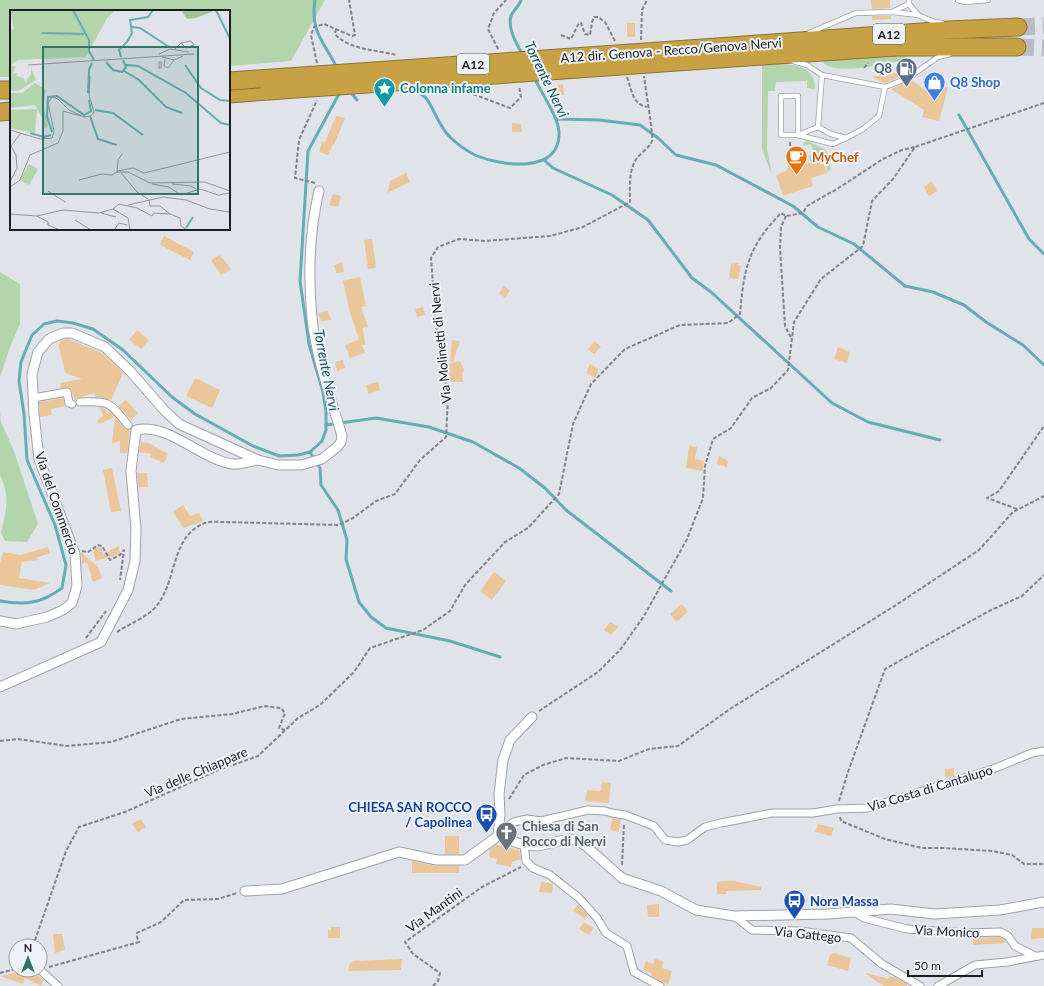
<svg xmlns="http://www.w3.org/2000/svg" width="1044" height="986" viewBox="0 0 1044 986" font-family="Lato,sans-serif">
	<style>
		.green { fill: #b2d5ac }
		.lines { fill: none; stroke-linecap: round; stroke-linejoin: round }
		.stream { stroke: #66acb7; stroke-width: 3 }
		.building { fill: #eac699 }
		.motorway-tunnel { stroke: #b9bcc2; stroke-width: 17; stroke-dasharray: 17 8; stroke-linecap: butt }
		.service-casing { stroke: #9ea1a8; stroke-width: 6 }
		.pedestrian-casing { stroke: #9ea1a8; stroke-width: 9 }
		.minor-casing { stroke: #9ea1a8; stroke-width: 11 }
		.motorway-casing { stroke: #8c7337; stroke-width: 19 }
		.path { stroke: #818388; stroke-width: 2; stroke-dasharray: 4 2; stroke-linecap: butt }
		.service { stroke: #fff; stroke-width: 4.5 }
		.pedestrian { stroke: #fff; stroke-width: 7 }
		.minor { stroke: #fff; stroke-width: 9 }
		.motorway { stroke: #c8a144; stroke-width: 17 }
		.motorway-bridge-casing { stroke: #8c7337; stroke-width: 19; stroke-linecap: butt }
		.motorway-bridge { stroke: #c8a144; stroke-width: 17 }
		.labels { text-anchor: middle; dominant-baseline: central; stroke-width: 4; stroke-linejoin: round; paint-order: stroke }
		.shield { fill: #edf1f8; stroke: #5b5d61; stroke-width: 1 }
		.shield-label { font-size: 12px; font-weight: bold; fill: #1c1d20 }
		.street-label { font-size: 13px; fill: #1c1d20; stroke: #edf1f8 }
		.service-label { font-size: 13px; font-weight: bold; fill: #4e5e75; stroke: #edf1f8; text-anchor: end }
		.shop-label { font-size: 13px; font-weight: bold; fill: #366cbe; stroke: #edf1f8; text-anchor: start }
		.culture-label { font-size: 13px; font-weight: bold; fill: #0d838f; stroke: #edf1f8; text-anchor: start }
		.food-label { font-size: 13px; font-weight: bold; fill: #c56008; stroke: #edf1f8; text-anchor: start }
		.transit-label { font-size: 13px; font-weight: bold; fill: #164399; stroke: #edf1f8; text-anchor: end }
		.worship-label { font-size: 13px; font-weight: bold; fill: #5b616d; stroke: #edf1f8; text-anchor: start }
		.water-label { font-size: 14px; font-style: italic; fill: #15525a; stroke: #edf1f8 }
		.inset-river { fill: none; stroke: #66acb7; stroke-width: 2 }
		.inset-road { fill: none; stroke: #929499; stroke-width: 1 }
		.view { fill: #327567; fill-opacity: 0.15; stroke: #327567; stroke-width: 2 }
		.inset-edge { fill: none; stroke: #1c1d20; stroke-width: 2 }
	</style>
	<rect width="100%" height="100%" fill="#e0e4ea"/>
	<!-- green -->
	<g class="green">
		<path d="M 0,0 L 325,0 L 291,61 L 229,66 L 229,11 L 11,11 L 11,77 L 0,77 Z"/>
		<path d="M 907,54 L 906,59 C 891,63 834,77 823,62 L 824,60 Z"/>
		<path d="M 762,64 C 781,63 817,62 815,89 L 807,88 L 807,81 L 776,82 L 775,91 L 768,91 L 767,149 L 772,175 L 762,149 Z"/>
		<path d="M 808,141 L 826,150 L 831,169 L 828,172 L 823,156 L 810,161 L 809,156 L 814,154 L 811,144 L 803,146 L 804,142 Z"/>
		<path d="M 0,272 L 20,284 L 20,324 L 10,347 L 0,377 Z"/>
		<path d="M 0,411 L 1,422 L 14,451 L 38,524 L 27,542 L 5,541 L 1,533 C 6,509 11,499 0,475 Z"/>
	</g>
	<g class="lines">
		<!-- stream -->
		<g class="stream">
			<path d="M 315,0 C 310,33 324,41 337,68"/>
			<path d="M 521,0 C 519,7 513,10 511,16 C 507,28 517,44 522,54"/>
			<path d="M 411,87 C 416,91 422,94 426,98 C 435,110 439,127 450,137 C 456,143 467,151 475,155 C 500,166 561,175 559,132 C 558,116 541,93 534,77"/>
			<path d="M 349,90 L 357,100"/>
			<path d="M 959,115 L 1029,239 L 1044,254"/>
			<path d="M 557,119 L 599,120 L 640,125 L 658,138 L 676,155 L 716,165 L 793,206 L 818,227 L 854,244 L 905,286 L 933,292 L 964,305 L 986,322 L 1023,345 L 1044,365"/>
			<path d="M 544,160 L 553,168 L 612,195 L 648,220 L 692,278 L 711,292 L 832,403 L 868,422 L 940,440"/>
			<path d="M 326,425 L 376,418 L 429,427 L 473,442 L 519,468 L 545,488 L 566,510 L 671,591"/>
			<path d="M 310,452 L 320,468 L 321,485 L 338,510 L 347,540 L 346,559 L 359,602 L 371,617 L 386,628 L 450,641 L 500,657"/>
			<path d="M 0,601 C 25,605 41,604 62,588 L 66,565 L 55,525 L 27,460 L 24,414 L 19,381 L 21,362 L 32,335 L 44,324 L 57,321 L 73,323 L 93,329 L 123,350 L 172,397 L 195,414 L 253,446 L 279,456 L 298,455 L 310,452 L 322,441 L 326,430 L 326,412 L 323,392 L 309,344 L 300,281 L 308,151 L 340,92"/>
		</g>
	</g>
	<!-- building -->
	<g class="building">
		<path d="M 871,0 L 890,0 L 890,8 L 872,9 Z"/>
		<path d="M 872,16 L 891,16 L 891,19 L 872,20 Z"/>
		<rect x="627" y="23" width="8" height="14"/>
		<path d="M 899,72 L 904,75 L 885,83 L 872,77 Z"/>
		<path d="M 911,80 L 928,92 L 931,83 L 948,87 L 939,121 L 922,117 L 924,110 L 891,89 Z"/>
		<path d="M 563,84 L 564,95 L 551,95 L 551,87 Z"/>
		<path d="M 336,116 L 345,118 L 334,145 L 333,144 L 328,155 L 319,152 L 322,141 L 325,142 Z"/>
		<path d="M 512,123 L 521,124 L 522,132 L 512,132 Z"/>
		<path d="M 822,159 L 827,173 L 811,178 L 813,186 L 783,196 L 776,175 L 786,171 L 788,166 L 791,165 L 797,167 Z"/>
		<path d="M 406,173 L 410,182 L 387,193 L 390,181 Z"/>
		<path d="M 932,181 L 937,191 L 929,196 L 924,187 Z"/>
		<path d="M 333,194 L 341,196 L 338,207 L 329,205 Z"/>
		<path d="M 164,236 L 194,252 L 190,260 L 160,245 Z"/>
		<path d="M 372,239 L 376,268 L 368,269 L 364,240 Z"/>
		<path d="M 220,255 L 231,269 L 221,275 L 211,260 Z"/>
		<path d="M 342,263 L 344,272 L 336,273 L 334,265 Z"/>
		<path d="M 738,263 L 738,265 L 741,266 L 738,279 L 729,278 L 731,264 Z"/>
		<path d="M 360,277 L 366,306 L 361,307 L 368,327 L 363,328 L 365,345 L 362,345 L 365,353 L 350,358 L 345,345 L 359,340 L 350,312 L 343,281 Z"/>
		<path d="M 504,286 L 510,291 L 505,298 L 499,293 Z"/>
		<path d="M 423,307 L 425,315 L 417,317 L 415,309 Z"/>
		<path d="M 328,311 L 331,320 L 321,321 L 318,313 Z"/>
		<path d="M 137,330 L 149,340 L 141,349 L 129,340 Z"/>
		<path d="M 68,339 L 102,353 L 123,373 L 111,400 L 95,397 L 94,393 L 78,398 L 75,400 L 71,389 L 61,388 L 60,383 L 82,379 L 65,373 L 59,346 L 61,340 Z"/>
		<path d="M 452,340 L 460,341 L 453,362 L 450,362 Z"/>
		<path d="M 595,341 L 601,347 L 594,354 L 588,349 Z"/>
		<path d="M 838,347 L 850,352 L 847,363 L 834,359 Z"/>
		<path d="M 343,360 L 345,368 L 337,371 L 335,362 Z"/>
		<path d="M 460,361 L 464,370 L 462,374 L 463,382 L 451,382 L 447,364 Z"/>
		<path d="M 590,364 L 599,369 L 595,378 L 586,373 Z"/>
		<path d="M 195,378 L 220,390 L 212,408 L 186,396 Z"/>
		<path d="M 378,382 L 380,390 L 368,394 L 366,385 Z"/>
		<path d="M 63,398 L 65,406 L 51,409 L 52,415 L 40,417 L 39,402 Z"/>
		<path d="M 126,400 L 138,413 L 131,420 L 118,406 Z"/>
		<path d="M 100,407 L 107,410 L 106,414 L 110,411 L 115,417 L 99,424 L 97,420 L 103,416 Z"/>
		<path d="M 115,417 L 124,428 L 130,429 L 127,453 L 120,453 L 120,441 L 112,443 Z"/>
		<path d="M 141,442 L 149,443 L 168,454 L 164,463 L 150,457 L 152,454 L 139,452 Z"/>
		<path d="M 689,446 L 697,447 L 695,459 L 704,461 L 703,471 L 686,468 Z"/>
		<path d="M 719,456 L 728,461 L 727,467 L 717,464 Z"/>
		<path d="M 112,468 L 121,511 L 111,512 L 103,470 Z"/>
		<path d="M 137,473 L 147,473 L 148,487 L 138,487 Z"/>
		<path d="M 183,505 L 190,516 L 199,513 L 203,521 L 183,528 L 173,512 Z"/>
		<path d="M 119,546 L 120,554 L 96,561 L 93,549 L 101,547 L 103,554 Z"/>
		<path d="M 48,547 L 50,553 L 36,558 L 38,560 L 22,562 L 19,578 L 50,583 L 34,590 L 0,585 L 0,563 L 3,552 L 21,555 Z"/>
		<path d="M 81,552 L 98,567 L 102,578 L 93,582 L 87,562 L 82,564 Z"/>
		<path d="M 494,572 L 506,581 L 492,600 L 480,591 Z"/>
		<path d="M 682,604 L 688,612 L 676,622 L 670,614 Z"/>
		<path d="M 610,622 L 618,627 L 611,635 L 604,630 Z"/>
		<path d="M 954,768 L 954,776 L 945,777 L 945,769 Z"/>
		<path d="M 602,782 L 611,783 L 609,803 L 585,801 L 587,790 L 601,791 Z"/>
		<path d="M 612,818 L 621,819 L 619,832 L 610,830 Z"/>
		<path d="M 141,819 L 146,827 L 138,832 L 132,824 Z"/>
		<path d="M 818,824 L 834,828 L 831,836 L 815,832 Z"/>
		<rect x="445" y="836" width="14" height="18"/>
		<path d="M 496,845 L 519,850 L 521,859 L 512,862 L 511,867 L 496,864 L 497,859 L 489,857 L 490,849 Z"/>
		<path d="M 412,861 L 436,866 L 459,866 L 459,873 L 412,873 Z"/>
		<path d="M 726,881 L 734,881 L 761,887 L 761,890 L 726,891 L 726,894 L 717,894 L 717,882 Z"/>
		<path d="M 541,882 L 553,884 L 552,893 L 539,892 Z"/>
		<path d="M 578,904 L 588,915 L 585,919 L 573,911 Z"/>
		<path d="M 659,904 L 659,917 L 648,917 L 647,905 Z"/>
		<path d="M 584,922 L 594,928 L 589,935 L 579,929 Z"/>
		<path d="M 331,927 L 340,927 L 340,938 L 328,938 L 328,929 L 331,930 Z"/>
		<path d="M 1032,928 L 1044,928 L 1044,938 L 1031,939 Z"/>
		<path d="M 53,934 L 62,934 L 65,950 L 55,953 Z"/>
		<path d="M 999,937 L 1005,940 L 1005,943 L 973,945 L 973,938 Z"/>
		<path d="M 834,953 L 851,958 L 848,971 L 827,965 L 830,955 Z"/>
		<path d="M 402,959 L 401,970 L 348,971 L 350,963 L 355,961 Z"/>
		<path d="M 655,959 L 663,961 L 662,968 L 672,971 L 668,985 L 651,976 L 652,973 L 643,970 L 646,961 L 653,964 Z"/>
		<path d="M 30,970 L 44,980 L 41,986 L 25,978 L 23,984 L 0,976 Z"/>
		<path d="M 865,973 L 889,979 L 889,976 L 894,977 L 907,984 L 907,986 L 884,986 Z"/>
	</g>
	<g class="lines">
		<!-- motorway-tunnel -->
		<g class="motorway-tunnel">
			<path d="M 1018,27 L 1044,26"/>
			<path d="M 1017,47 L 1044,48"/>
		</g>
		<defs>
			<g id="service">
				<path d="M 909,0 L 909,4 L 918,15"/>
				<path d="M 958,0 L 965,2 L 988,0"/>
				<path d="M 894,11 L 909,4"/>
				<path d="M 809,33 L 856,13 L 893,12 L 918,15 L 934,22 L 942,23"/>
				<path d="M 793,61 L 807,65 L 822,75 L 885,87 L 908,78 L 938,57 L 950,54"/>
				<path d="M 822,75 L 818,127 L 831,134 L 846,138 L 863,129 L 879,116 L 885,87"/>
				<rect x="781" y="96" width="17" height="39"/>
				<path d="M 818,127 L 798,135 L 833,144 L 846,138"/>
			</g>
			<g id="pedestrian">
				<path d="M 33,398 L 67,392 L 69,403 L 72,404"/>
				<path d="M 80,402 C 111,401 109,402 128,425"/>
				<path d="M 499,832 L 514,822 L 527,819 L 541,821 L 588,810 L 605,811 L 612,813 L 625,815 L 654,826 L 665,840 L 678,842 L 687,840 L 705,827 L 721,823 L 772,813 L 813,813 L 837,809 L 868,808 L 993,769 L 1032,753 L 1044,751"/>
				<path d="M 524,845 L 526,861 L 533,868 L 550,875 L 579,898 L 597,918 L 606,933 L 627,946 L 634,972 L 660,986"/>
				<path d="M 854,912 L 864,918 L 907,929 L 967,933 L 1000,932 L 1008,936 L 1015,946 L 1035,956"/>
				<path d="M 734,916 L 752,930 L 800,931 L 851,938 L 882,964 L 920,986"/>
				<path d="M 40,970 L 58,986"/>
				<path d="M 938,986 L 975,965 L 1007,962 L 1044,955"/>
			</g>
			<g id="minor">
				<path d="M 0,621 L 16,624 L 47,617 L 63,610 L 72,603 L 77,586 L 75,554 L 39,459 L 34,414 L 32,374 L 38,352 L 49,339 L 63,333 L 72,333 L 105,347 L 131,372 L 164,410 L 179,424 L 258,460 L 278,465 L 301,465 L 322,459 L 337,447 L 341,442 L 342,436 C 331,398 316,358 312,318 C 308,276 309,233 319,191"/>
				<path d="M 0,687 L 101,642 L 128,590 L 135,561 L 136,529 L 131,471 L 136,430 C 168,422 201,460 233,464 C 241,465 250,461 258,460"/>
				<path d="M 498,836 L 524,845 L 538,846 L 569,839 L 576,840 L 586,846 L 622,878 L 661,891 L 696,910 L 734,916 L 828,914 L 891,909 L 934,914 L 1000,910 L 1044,902"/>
				<path d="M 245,891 L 282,889 L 399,852 L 437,860 L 465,860 L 498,836 L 500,814 L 499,794 L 503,760 L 510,740 L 532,717"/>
			</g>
			<g id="motorway">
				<path d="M 717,47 L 948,30 L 1018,27"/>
				<path d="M 762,56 L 897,47 L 1017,47"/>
				<path d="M 0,90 L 11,90"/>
				<path d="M 229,94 L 268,91"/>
				<path d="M 0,112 L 11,111"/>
			</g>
		</defs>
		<!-- service casing -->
		<use href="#service" class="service-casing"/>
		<!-- pedestrian casing -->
		<use href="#pedestrian" class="pedestrian-casing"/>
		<!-- minor casing -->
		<use href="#minor" class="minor-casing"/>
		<!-- motorway casing -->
		<use href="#motorway" class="motorway-casing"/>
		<!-- path -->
		<g class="path">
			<path d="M 336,29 L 335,34 C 349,50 377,50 397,55"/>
			<path d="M 561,35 L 571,39 L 579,23 L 581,23 L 585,34 L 590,35 L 592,22 L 594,17 L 598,17 L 605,22 L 615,41"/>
			<path d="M 641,40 L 642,10 L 647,0"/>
			<path d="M 498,49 L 488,29 L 494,13 L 506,0"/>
			<path d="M 317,63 L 311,35 L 314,27 L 324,24 L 352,36 L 355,35 L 349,0"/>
			<path d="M 864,68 L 868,63"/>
			<path d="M 627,77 C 632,90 632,104 647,107"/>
			<path d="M 462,90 L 510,108 L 521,97 L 519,86"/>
			<path d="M 790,142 L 791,165"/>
			<path d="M 315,183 L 295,178 L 299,140 L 317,100"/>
			<path d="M 786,216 L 781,227 L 780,248 L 785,326 L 791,338"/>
			<path d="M 1017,509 L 987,498 L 999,491 L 1044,426"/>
			<path d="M 82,551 L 88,552 L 98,545 L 102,546 L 110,560 L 120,555 L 124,550 L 120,580"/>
			<path d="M 117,632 C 130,623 149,617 158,604 C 177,579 171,536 205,523 C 211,521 218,522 224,522 L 339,525 L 353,518 L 376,501 L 395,494 L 420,460 L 446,437 L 448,397 L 436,325 L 431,258 L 438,247 L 459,239 L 485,241 L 550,236 L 583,227 L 630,202 C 630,187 628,169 638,157 C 642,152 650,147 652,141 C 654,138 645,86 644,76"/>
			<path d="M 86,638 L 106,611"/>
			<path d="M 539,711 L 598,672 L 620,650 L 644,616 L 687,539 L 703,498 L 705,466 L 713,439 L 731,428 L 752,398 L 771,388 L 788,370 L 794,322 L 821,279 L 863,246 L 872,201 L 893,179 L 915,147 L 1044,103"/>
			<path d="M 0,741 L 18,739 L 67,746 L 111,742 L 181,719 L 232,714 L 265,706 L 281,708 L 285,713 L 279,728 L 285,730"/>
			<path d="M 509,799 L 524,775 L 543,765 L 566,758 L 619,761 L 649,749 L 678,746 L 730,709 L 896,605 L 979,550 L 1013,512 L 1044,496"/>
			<path d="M 839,801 L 848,772 L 885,669 L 989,611 L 1022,596 L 1044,575"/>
			<path d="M 840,817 L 841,821 L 885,839 L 922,848 L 943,848 L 992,851 L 1012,855 L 1024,864 L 1044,864"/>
			<path d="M 622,865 L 624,824"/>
			<path d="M 33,946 L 66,851 L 79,827 L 125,812 L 216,771 L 258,756 L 298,718 L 320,705 L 354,672 L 370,648 L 423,630 L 450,611 L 465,585 L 505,542 L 528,528 L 559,494 L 573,424 L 591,384 L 625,349 L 680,325 L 728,323 L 740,314 C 744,268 748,247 781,213 L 786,216 L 803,213 L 807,206 L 837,189 L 883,159 L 902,150 L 915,147"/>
			<path d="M 49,967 L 139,942 L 137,937 L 137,933 L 161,922 L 184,900 L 218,899 L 237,893"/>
			<path d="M 0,973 L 16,969"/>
			<path d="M 433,986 L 438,981 L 440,973 L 413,954 L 405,942 L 482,887 L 521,867"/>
		</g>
		<!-- service -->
		<use href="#service" class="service"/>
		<!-- pedestrian -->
		<use href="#pedestrian" class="pedestrian"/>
		<!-- minor -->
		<use href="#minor" class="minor"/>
		<!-- motorway -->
		<use href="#motorway" class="motorway"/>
		<defs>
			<g id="motorway-bridge">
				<path d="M 229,81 L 717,47"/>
				<path d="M 268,91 L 762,56"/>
			</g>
		</defs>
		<!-- motorway-bridge casing -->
		<use href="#motorway-bridge" class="motorway-bridge-casing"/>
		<!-- motorway-bridge -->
		<use href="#motorway-bridge" class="motorway-bridge"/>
	</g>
	<!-- icons -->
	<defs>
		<symbol id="fuel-pin" viewBox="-11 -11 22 30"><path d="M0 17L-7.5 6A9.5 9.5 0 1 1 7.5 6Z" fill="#5c6f8a" stroke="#edf1f8"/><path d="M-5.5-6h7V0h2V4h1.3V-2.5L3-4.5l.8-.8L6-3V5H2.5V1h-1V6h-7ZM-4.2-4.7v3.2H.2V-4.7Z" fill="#fff"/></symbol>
		<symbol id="shop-pin" viewBox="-11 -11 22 30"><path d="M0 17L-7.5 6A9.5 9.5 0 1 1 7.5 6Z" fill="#3f7fe0" stroke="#edf1f8"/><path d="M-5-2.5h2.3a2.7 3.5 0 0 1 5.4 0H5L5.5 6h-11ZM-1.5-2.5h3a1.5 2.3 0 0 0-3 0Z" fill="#fff"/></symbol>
		<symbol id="sight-pin" viewBox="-11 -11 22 30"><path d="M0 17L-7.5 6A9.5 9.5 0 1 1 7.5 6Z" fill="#0f9aa8" stroke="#edf1f8"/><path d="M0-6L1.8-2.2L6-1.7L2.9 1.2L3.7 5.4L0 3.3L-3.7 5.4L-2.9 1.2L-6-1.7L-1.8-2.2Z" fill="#fff"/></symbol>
		<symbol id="cafe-pin" viewBox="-11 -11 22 30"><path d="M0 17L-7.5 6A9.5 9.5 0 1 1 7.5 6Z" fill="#e8710a" stroke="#edf1f8"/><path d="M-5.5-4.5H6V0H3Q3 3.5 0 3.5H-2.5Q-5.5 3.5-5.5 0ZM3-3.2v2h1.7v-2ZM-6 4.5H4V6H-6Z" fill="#fff"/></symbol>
		<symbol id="bus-pin" viewBox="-11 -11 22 30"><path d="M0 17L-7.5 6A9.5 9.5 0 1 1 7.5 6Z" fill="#1a4fb4" stroke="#edf1f8"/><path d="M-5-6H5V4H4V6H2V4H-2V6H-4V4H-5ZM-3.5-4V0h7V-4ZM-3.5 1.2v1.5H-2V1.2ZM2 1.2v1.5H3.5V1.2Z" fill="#fff"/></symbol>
		<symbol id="church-pin" viewBox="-11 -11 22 30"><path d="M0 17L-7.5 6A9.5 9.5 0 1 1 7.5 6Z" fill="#6b7280" stroke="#edf1f8"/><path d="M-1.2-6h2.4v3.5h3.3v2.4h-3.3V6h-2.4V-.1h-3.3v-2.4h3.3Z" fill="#fff"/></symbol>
	</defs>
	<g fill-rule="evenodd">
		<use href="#fuel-pin" x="894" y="56" width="25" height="34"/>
		<use href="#shop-pin" x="922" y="70" width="25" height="34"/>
		<use href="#sight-pin" x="372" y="76" width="25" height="34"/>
		<use href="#cafe-pin" x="784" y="144" width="25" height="34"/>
		<use href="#bus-pin" x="474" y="802" width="25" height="34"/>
		<use href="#church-pin" x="494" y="820" width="25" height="34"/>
		<use href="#bus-pin" x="782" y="888" width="25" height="34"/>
	</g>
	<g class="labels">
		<!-- shield labels -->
		<g class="shield">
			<rect x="873" y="24" width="32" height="20" rx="3"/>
			<rect x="457" y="54" width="32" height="20" rx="3"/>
		</g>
		<g class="shield-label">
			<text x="889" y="34">A12</text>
			<text x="473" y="64">A12</text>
		</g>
		<!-- street labels -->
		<g class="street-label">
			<text transform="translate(671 50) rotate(-4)">A12 dir. Genova - Recco/Genova Nervi</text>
			<text transform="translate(440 343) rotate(-96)">Via Molinetti di Nervi</text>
			<text transform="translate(57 503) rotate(71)">Via del Commercio</text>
			<text transform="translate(196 772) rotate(-23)">Via delle Chiappare</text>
			<text transform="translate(930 788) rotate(-17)">Via Costa di Cantalupo</text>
			<text transform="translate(434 910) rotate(-36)">Via Mantini</text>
			<text transform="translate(947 931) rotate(3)">Via Monico</text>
			<text transform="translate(808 934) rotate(6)">Via Gattego</text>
		</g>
		<!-- service labels -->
		<g class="service-label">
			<text x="892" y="68">Q8</text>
		</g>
		<!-- shop labels -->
		<g class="shop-label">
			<text x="950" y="82">Q8 Shop</text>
		</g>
		<!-- culture labels -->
		<g class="culture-label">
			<text x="400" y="88">Colonna infame</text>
		</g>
		<!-- food labels -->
		<g class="food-label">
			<text x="812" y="157">MyChef</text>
		</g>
		<!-- transit labels -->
		<g class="transit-label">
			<text x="472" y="807">CHIESA SAN ROCCO<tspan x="472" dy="15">/ Capolinea</tspan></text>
			<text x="810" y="901" text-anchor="start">Nora Massa</text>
		</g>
		<!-- worship labels -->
		<g class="worship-label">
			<text x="522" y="826">Chiesa di San<tspan x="522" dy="15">Rocco di Nervi</tspan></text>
		</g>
		<!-- water labels -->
		<g class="water-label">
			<text transform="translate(547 79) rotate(64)">Torrente Nervi</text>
			<text transform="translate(327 370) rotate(79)">Torrente Nervi</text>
		</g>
	</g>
	<!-- overview -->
	<g transform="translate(10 10)">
		<rect width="220" height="220" fill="#e0e4ea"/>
		<path d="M 0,0 L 106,0 L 97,8 L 76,47 L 8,50 L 1,55 L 6,57 L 2,64 L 8,63 L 6,66 L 14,68 L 15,73 L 21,64 L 21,58 L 26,70 L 10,80 L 4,81 L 0,80 L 0,20 L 4,19 ZM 25,73 L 36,80 L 33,95 L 38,115 L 37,118 L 33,117 L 33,109 L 25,95 L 0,98 L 0,83 L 12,83 ZM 27,99 L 25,123 L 0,118 L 0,100 ZM 19,154 L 28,159 L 19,175 L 10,170 Z" fill="#b2d5ac"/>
		<path d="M 171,0 L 206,0 L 186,8 L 177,9 Z" fill="#9ec397"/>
		<path class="inset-river" d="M 63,0 L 79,30 L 79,41 L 84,50M 206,0 L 220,29M 122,17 L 130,18 L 159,37M 32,23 L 74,24M 111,47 L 109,40 L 117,32 L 122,23 L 120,10 L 138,7 L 143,0M 96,52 L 103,60 L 112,62 L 116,57 L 113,50M 116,55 L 128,56 L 176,83 L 211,113 L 220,115M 175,55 L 191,78 L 210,90 L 220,91M 114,61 L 129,70 L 156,97 L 172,103M 78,83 L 79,60 L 82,53M 85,100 L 103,103 L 133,125M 80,106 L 88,129 L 107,135M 42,122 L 37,106 L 38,87 L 47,86 L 74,105 L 81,101 L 79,90M 20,123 L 34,127 L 41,125M 176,218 L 183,207"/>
		<path class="inset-road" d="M 165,39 L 171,33 L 175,32 L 181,31 L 184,35 L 176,38 L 171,33M 149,44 L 160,39 L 179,42M 152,47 L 164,50 L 173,46M 155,49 L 154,56 L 158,58 L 164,50M 149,52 L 151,52 L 151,58 L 149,58 ZM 18,55 L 184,44M 0,120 L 30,129 L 42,128 L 44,121 L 38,93 L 42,87 L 48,89 L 59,100 L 74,107 L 81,106 L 84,102 L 79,85 L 80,66M 107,161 L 123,158 L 134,163 L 220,142M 107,162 L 118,162 L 140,173 L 195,172 L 220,181M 111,163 L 127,182 L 138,189M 69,170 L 92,164 L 102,165 L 107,162 L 108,150 L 112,144M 0,172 L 7,158 L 6,145 L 1,136 L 11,123M 142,174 L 159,177 L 171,185 L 190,179 L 208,185 L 220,183M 162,174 L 181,176 L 186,179M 0,177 L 10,170 L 20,145 L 48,133 L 53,121 L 53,101 L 71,106M 38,181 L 55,192M 139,189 L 140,196 L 150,196 L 160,204 L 170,208 L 171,216 L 177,220M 118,195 L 153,187 L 176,190 L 200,199 L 220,202M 103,199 L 118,208 L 120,220M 91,203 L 106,207M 0,204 L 27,206 L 53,200 L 89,203 L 103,199 L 109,194 L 127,198 L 142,206 L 144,203 L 160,204M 27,206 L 38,212 L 38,215 L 50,220M 65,210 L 81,220M 104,220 L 109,213 L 117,215"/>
		<path class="view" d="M 33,37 L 188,37 L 188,184 L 33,184 Z"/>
		<rect width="220" height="220" class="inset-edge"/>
	</g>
	<!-- north arrow -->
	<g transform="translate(28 958)"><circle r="19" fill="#edf1f8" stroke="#999ca2"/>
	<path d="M0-3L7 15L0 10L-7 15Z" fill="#327567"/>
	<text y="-6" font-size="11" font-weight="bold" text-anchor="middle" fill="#1c1d20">N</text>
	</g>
	<!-- scale -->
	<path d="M908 970v6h74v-6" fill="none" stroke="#1c1d20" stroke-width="2"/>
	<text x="914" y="970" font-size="12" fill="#1c1d20" stroke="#edf1f8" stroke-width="3" paint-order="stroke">50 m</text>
</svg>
